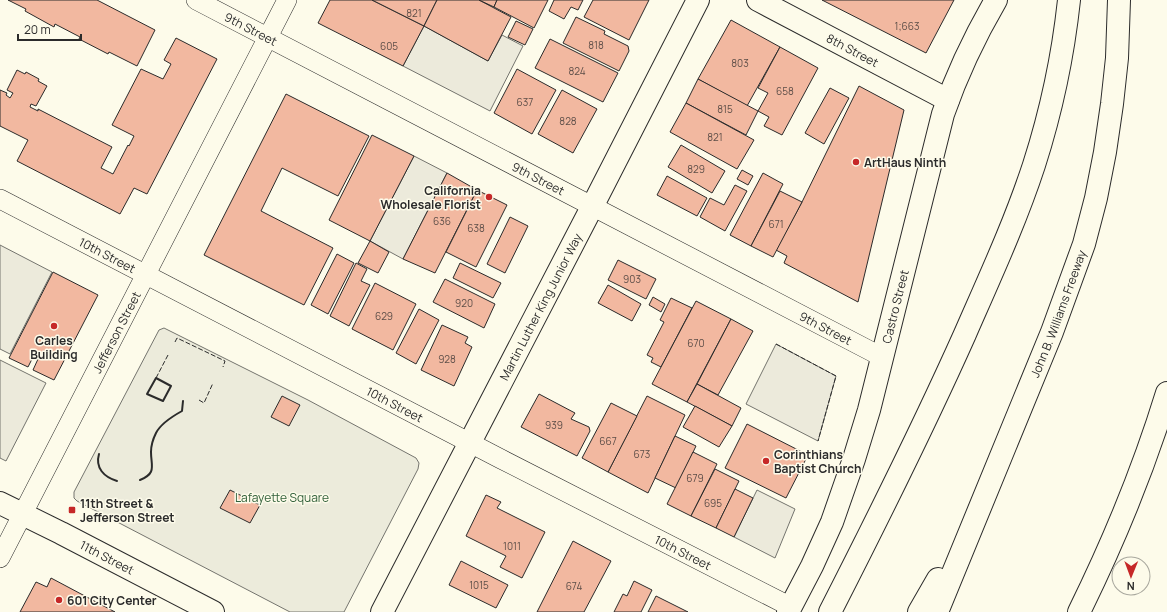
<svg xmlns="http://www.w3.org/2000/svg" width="1167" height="612" viewBox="0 0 1167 612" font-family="Manrope,sans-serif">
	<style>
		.green { fill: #ecebdb; stroke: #74746e }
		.parking { fill: #eceadb; stroke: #74746e }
		.building { fill: #f2b8a0; stroke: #2b2b2b }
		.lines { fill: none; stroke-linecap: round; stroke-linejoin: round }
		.street-casing { stroke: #2b2b2b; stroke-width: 20 }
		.secondary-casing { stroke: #2b2b2b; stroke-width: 24 }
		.primary-casing { stroke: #2b2b2b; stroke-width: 24 }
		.highway-casing { stroke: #2b2b2b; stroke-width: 24 }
		.street { stroke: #fdfbea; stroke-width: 19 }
		.secondary { stroke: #fdfbea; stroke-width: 22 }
		.primary { stroke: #fdfbea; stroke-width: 22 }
		.highway { stroke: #fdfbea; stroke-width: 22 }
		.fence { stroke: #2b2b2b; stroke-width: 1; stroke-dasharray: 5 2; stroke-linecap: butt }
		.wall { stroke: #2b2b2b; stroke-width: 2 }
		.poi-dot { fill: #c62828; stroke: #fdfbea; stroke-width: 1.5 }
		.labels { text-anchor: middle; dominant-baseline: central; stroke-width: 3; stroke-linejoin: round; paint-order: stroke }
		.number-label { font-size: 10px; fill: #5d4e48 }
		.street-label { font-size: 12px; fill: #2b2b2b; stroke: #fdfbea }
		.poi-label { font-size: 12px; font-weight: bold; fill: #2b2b2b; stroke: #fdfbea; text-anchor: start }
		.park-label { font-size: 12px; fill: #34623c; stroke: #fdfbea }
	</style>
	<rect width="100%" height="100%" fill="#fdfbea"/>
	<!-- green -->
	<path class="green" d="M 164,328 L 308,400 L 416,458 L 419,463 L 418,469 L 344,612 L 290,612 L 77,501 L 74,498 L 74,492 L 159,330 Z"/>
	<!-- parking -->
	<g class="parking">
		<path d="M 424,26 L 488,61 L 502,35 L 523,46 L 490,111 L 403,66 Z"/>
		<path d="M 414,156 L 447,173 L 403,259 L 370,241 Z"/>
		<path d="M 0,245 L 52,272 L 10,354 L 0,349 Z"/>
		<path d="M 776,344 L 836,376 L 818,441 L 746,404 Z"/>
		<path d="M 0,360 L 46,383 L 6,461 L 0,458 Z"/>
		<path d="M 757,490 L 795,509 L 775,558 L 734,537 Z"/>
	</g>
	<!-- building -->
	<g class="building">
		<path d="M 8,0 L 97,0 L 155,30 L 137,66 L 109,52 L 108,54 L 79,39 L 80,37 L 55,24 L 54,27 L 25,11 L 26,9 Z"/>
		<path d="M 330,0 L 372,0 L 424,26 L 403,66 L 318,23 Z"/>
		<path d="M 372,0 L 437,0 L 424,26 Z"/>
		<path d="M 437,0 L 479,0 L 511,17 L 488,61 L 424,26 Z"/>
		<path d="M 479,0 L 497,0 L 494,7 Z"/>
		<path d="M 497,0 L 548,0 L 534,28 L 494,7 Z"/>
		<path d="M 554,0 L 583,0 L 578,10 L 571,7 L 564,19 L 549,11 Z"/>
		<path d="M 593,0 L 649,0 L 629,40 L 584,17 Z"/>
		<path d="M 822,0 L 954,0 L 926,53 Z"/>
		<path d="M 576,17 L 605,31 L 604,34 L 628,46 L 629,51 L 619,71 L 563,43 Z"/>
		<path d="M 731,20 L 780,47 L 747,106 L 698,79 Z"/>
		<path d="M 516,21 L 533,29 L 525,45 L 508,37 Z"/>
		<path d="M 176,38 L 217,59 L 147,194 L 134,188 L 120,214 L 17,161 L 28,140 L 0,126 L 0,90 L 7,93 L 6,95 L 10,98 L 13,93 L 7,90 L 17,70 L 25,74 L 26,72 L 39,79 L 38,81 L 47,86 L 36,106 L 31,104 L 30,107 L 38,111 L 38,109 L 112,147 L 101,168 L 113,174 L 128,145 L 129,146 L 134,136 L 112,125 L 141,69 L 163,79 L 171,64 L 164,60 Z"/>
		<path d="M 550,39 L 618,73 L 603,102 L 535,68 Z"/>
		<path d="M 780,47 L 818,68 L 782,135 L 764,126 L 769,117 L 758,111 L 768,93 L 758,88 Z"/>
		<path d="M 517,69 L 556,90 L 532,134 L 494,113 Z"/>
		<path d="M 698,79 L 758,111 L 746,135 L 686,103 Z"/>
		<path d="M 859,86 L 904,110 L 858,302 L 784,263 L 787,256 L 776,250 L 802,202 Z"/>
		<path d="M 830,88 L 849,98 L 824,144 L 805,133 Z"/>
		<path d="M 562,90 L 597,109 L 573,153 L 538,134 Z"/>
		<path d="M 286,94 L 369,136 L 338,196 L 282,168 L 261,211 L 333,248 L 304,305 L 204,255 Z"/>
		<path d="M 686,103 L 754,140 L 737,169 L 670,132 Z"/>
		<path d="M 372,135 L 414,156 L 370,241 L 329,220 Z"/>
		<path d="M 681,145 L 725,171 L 712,193 L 668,167 Z"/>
		<path d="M 742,170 L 753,176 L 748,185 L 737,179 Z"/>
		<path d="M 447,173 L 477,190 L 435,273 L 403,259 Z"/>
		<path d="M 763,173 L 783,184 L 751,246 L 730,235 Z"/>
		<path d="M 667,176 L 707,198 L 697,216 L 657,195 Z"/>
		<path d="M 735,185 L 747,191 L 725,231 L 700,217 L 710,198 L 724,205 Z"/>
		<path d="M 477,190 L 507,205 L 476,267 L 446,252 Z"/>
		<path d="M 780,191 L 802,202 L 773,257 L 751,246 Z"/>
		<path d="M 510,217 L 528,226 L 505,273 L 487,264 Z"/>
		<path d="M 370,241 L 389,252 L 378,273 L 358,263 Z"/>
		<path d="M 337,254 L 354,263 L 328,314 L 311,305 Z"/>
		<path d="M 618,260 L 656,279 L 646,299 L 608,280 Z"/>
		<path d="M 356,263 L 367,269 L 361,281 L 370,285 L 349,326 L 330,316 Z"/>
		<path d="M 460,263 L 501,283 L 493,298 L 453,278 Z"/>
		<path d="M 53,272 L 98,295 L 54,380 L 33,370 L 38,359 L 33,357 L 28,367 L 9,358 Z"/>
		<path d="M 445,279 L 495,304 L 484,328 L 433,302 Z"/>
		<path d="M 375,283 L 416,304 L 393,350 L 352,329 Z"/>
		<path d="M 608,285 L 641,304 L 632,321 L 598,303 Z"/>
		<path d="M 653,297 L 665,304 L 661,312 L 649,305 Z"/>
		<path d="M 671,298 L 692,308 L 661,367 L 651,362 L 653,358 L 647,355 L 664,322 L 660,320 Z"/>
		<path d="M 696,301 L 731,319 L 687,402 L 652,384 Z"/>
		<path d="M 419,309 L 439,320 L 416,364 L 396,353 Z"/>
		<path d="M 731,319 L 753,331 L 718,395 L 697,384 Z"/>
		<path d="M 442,325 L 468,337 L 465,343 L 472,347 L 454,386 L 421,370 Z"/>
		<path d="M 697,384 L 741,408 L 732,426 L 687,402 Z"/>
		<path d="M 539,394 L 575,413 L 571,419 L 589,427 L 590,431 L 577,456 L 521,427 Z"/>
		<path d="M 282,396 L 300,405 L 289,426 L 271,417 Z"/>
		<path d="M 647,396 L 685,415 L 648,493 L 608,472 Z"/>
		<path d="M 611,403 L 637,416 L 608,472 L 582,458 Z"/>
		<path d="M 695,406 L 732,426 L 719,447 L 683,427 Z"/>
		<path d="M 747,424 L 808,455 L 786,498 L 725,468 Z"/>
		<path d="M 675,436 L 696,446 L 676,488 L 655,478 Z"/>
		<path d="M 693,452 L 717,464 L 691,516 L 667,504 Z"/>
		<path d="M 715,469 L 739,481 L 716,528 L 691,516 Z"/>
		<path d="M 735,489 L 753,498 L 734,537 L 716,528 Z"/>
		<path d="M 230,490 L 260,505 L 250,523 L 220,508 Z"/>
		<path d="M 486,495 L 501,502 L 497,508 L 545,532 L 522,578 L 500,567 L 506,556 L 466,536 Z"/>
		<path d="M 573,541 L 611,561 L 584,612 L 537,612 Z"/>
		<path d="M 461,561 L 508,585 L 496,608 L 449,585 Z"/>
		<path d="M 51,578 L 115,612 L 20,612 L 36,582 L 47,587 Z"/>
		<path d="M 634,581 L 652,590 L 641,612 L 614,612 L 623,594 L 627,596 Z"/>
		<path d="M 656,596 L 688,612 L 648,612 Z"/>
	</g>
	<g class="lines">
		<defs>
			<g id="street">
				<path id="s1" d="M 196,0 L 882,357"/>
				<path id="s2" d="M 0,199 L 501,459 L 791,607"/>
				<path id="s3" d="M 0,558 L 287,0"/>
			</g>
			<g id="secondary">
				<path id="s4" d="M 758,0 L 948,100"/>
				<path id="s5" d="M 382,612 L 592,207 L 698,0"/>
				<path id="s6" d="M 788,612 L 812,566 L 832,522 L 854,459 L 869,410 L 943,114 C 957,74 975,36 996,0"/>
			</g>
			<g id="primary">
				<path id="s7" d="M 0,503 L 61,533 L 213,612"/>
			</g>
			<g id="highway">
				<path d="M 830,612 C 877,520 923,428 965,334 C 989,279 1015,223 1034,165 C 1051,112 1063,56 1069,0"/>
				<path d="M 919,612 L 938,579"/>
				<path id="s8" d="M 937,612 L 1052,332 L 1084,244 L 1096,198 L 1105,152 L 1112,104 L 1117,58 L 1119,0"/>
				<path d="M 1079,612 C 1114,541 1144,468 1167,393"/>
			</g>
		</defs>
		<!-- street casing -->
		<use href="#street" class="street-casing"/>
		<!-- secondary casing -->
		<use href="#secondary" class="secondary-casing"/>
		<!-- primary casing -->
		<use href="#primary" class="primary-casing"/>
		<!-- highway casing -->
		<use href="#highway" class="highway-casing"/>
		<!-- street -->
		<use href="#street" class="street"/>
		<!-- secondary -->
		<use href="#secondary" class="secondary"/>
		<!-- primary -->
		<use href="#primary" class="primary"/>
		<!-- highway -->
		<use href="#highway" class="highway"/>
		<!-- fence -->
		<g class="fence">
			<path d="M 175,342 L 177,338 L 225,361 L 223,367"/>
			<path d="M 776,344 L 836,376 L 818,441"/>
			<path d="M 156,378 L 168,355"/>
			<path d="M 199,400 L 204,403 L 213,383"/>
		</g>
		<!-- wall -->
		<g class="wall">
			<path d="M 156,378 L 171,386 L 163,401 L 147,394 Z"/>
			<path d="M 99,454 C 95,468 104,477 117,481"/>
			<path d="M 140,480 C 157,473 151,466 151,452 C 151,446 153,439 156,433 C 161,423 173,416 182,411 L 183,401"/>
		</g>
	</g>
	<!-- markers -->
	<g class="poi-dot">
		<circle cx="856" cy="162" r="4"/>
		<circle cx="489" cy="197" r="4"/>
		<circle cx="54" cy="326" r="4"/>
		<circle cx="766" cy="461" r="4"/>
		<rect x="68" y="506" width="8" height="8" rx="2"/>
		<circle cx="59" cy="600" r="4"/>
	</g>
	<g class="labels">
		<!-- number labels -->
		<g class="number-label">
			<text x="414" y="13">821</text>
			<text x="907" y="26">1;663</text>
			<text x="596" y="45">818</text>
			<text x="389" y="46">605</text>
			<text x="740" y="63">803</text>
			<text x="577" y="71">824</text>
			<text x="785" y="91">658</text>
			<text x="525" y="102">637</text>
			<text x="725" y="109">815</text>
			<text x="568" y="121">828</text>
			<text x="715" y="137">821</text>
			<text x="696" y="169">829</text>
			<text x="442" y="221">636</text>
			<text x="776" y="224">671</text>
			<text x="476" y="228">638</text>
			<text x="632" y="279">903</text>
			<text x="464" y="303">920</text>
			<text x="384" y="316">629</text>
			<text x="696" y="343">670</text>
			<text x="447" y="359">928</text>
			<text x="554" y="425">939</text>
			<text x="608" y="441">667</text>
			<text x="642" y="454">673</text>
			<text x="695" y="478">679</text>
			<text x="713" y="503">695</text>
			<text x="512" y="546">1011</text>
			<text x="479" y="585">1015</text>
			<text x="574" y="586">674</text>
		</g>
		<!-- street labels -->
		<g class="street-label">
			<text stroke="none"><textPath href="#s1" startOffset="62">9th Street</textPath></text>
			<text stroke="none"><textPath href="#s4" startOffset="107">8th Street</textPath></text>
			<text stroke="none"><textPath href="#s1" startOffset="386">9th Street</textPath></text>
			<text stroke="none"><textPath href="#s2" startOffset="121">10th Street</textPath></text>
			<text stroke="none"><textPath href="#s5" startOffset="344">Martin Luther King Junior Way</textPath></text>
			<text stroke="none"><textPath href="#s6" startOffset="325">Castro Street</textPath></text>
			<text stroke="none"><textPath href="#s8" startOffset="322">John B. Williams Freeway</textPath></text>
			<text stroke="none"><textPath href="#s1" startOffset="710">9th Street</textPath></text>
			<text stroke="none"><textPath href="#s3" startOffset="254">Jefferson Street</textPath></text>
			<text stroke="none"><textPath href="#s2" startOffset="445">10th Street</textPath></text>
			<text stroke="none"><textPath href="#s2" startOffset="769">10th Street</textPath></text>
			<text stroke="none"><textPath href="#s7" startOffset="120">11th Street</textPath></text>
		</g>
		<!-- poi labels -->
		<g class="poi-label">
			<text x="864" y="162">ArtHaus Ninth</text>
			<text x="481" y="190" text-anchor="end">California<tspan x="481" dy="14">Wholesale Florist</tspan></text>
			<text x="54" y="340" text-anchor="middle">Carles<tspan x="54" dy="14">Building</tspan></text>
			<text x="774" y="454">Corinthians<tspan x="774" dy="14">Baptist Church</tspan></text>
			<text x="80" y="503">11th Street &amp;<tspan x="80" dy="14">Jefferson Street</tspan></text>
			<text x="67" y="600">601 City Center</text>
		</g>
		<!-- park labels -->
		<g class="park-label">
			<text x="282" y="497">Lafayette Square</text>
		</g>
	</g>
	<!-- north arrow -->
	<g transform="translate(1131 576) rotate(181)"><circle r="19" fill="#fdfbea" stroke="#a9a89e"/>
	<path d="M0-3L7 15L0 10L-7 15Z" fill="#c62828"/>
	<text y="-6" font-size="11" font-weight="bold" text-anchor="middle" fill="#2b2b2b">N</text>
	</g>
	<!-- scale -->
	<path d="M18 34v6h63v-6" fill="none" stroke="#2b2b2b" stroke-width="2"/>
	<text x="24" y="34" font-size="12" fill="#2b2b2b" stroke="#fdfbea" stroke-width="3" paint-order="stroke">20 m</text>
</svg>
